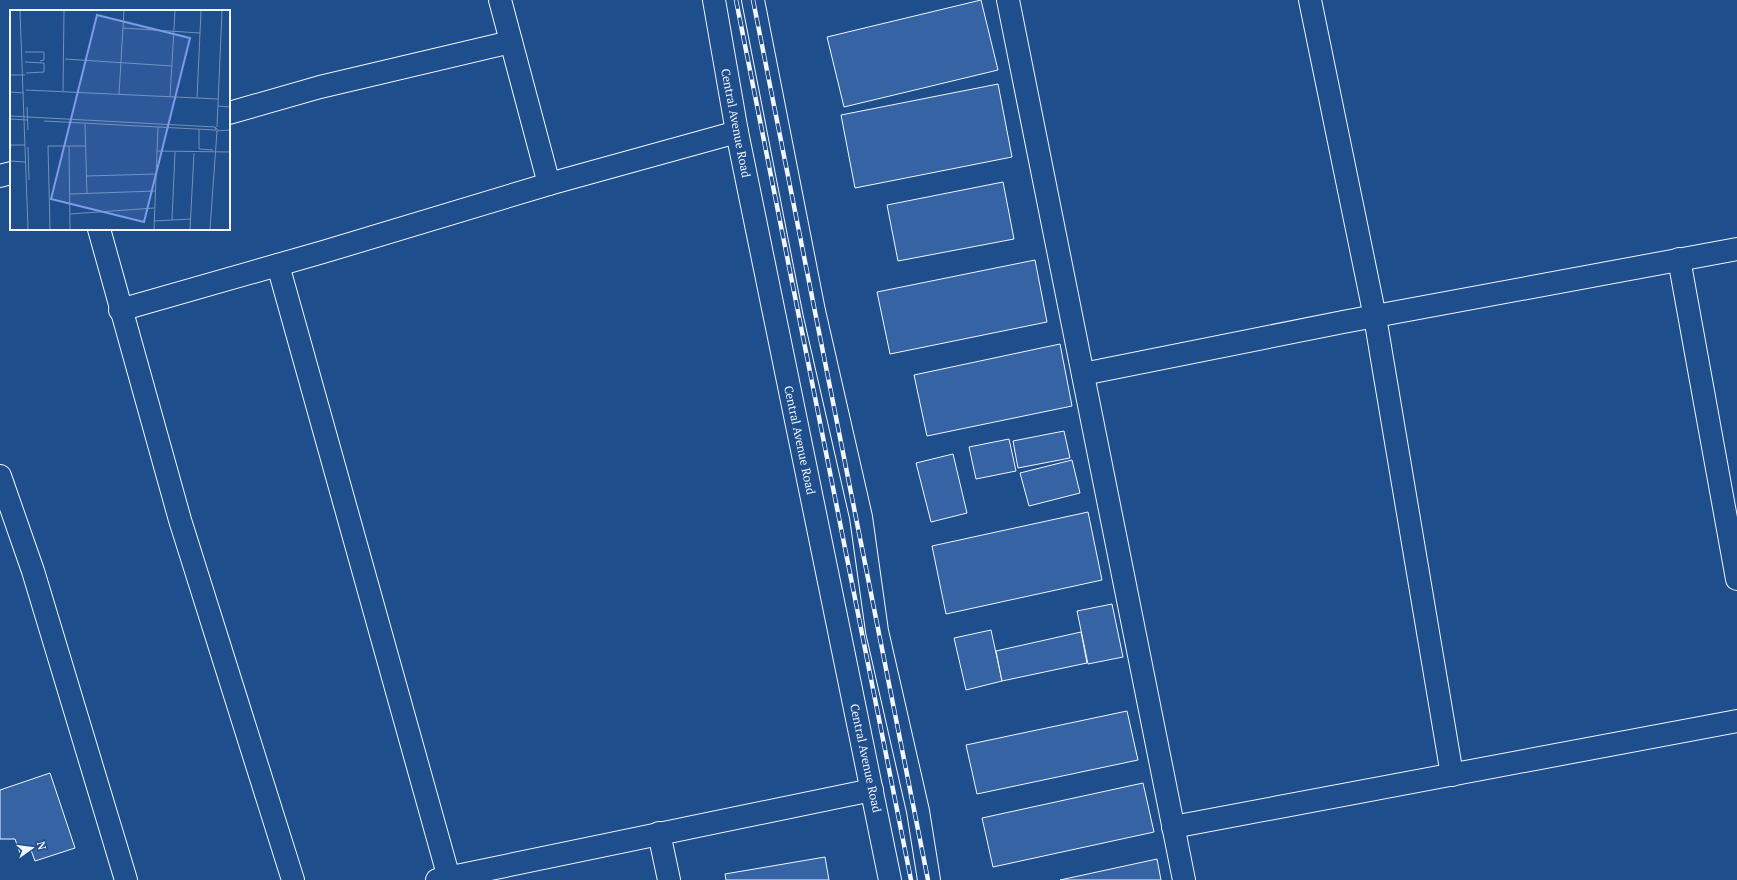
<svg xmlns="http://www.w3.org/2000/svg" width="1737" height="880" viewBox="0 0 1737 880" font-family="'PT Serif',serif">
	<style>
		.building { fill: #3563a3; stroke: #f2f6ff }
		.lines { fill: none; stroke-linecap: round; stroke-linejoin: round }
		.minor-casing { stroke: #f2f6ff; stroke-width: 24 }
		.major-casing { stroke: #f2f6ff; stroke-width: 24 }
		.minor { stroke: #1f4e8c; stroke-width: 22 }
		.major { stroke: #1f4e8c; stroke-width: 22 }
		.rail-casing { stroke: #f2f6ff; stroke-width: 4.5 }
		.rail { stroke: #1f4e8c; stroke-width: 3; stroke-dasharray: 9; stroke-linecap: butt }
		.labels { text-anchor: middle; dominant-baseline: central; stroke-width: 3; stroke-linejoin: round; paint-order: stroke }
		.street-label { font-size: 12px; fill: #f2f6ff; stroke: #1f4e8c }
		.inset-road { fill: none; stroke: #7391ba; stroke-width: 1 }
		.view { fill: #7d9aea; fill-opacity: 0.15; stroke: #7d9aea; stroke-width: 2 }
		.inset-edge { fill: none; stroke: #f2f6ff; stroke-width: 2 }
	</style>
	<rect width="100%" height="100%" fill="#1f4e8c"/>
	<!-- building -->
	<g class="building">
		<path d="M 981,0 L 998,70 L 844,107 L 827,37 Z"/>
		<path d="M 998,84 L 1012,157 L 855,188 L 841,115 Z"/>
		<path d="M 1003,182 L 1014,239 L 898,261 L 887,205 Z"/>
		<path d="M 1035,260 L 1047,322 L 890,354 L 877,292 Z"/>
		<path d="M 1060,344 L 1072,406 L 927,436 L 914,375 Z"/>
		<path d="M 1064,431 L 1070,458 L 1018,468 L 1013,441 Z"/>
		<path d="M 1009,439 L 1016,471 L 976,479 L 969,447 Z"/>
		<path d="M 953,454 L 967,513 L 931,522 L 916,463 Z"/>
		<path d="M 1072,460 L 1080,493 L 1029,506 L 1020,473 Z"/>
		<path d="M 1088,512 L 1102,580 L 946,614 L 932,546 Z"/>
		<path d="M 1112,604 L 1123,657 L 1088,664 L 1077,611 Z"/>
		<path d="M 991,630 L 1002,681 L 966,690 L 954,638 Z"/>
		<path d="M 1081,632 L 1087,663 L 1002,681 L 996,651 Z"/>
		<path d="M 1127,711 L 1138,760 L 977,794 L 966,745 Z"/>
		<path d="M 50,773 L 75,848 L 35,861 L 31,850 L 20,853 L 15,839 L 0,839 L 0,790 Z"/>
		<path d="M 1143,783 L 1154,832 L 993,867 L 982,818 Z"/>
		<path d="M 825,857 L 829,880 L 726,880 L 725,874 Z"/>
		<path d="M 1157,859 L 1161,880 L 1060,880 Z"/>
	</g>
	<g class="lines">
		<defs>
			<g id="minor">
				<path d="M 500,0 L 549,184"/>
				<path d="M 1008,0 L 1184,880"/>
				<path d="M 1310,0 L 1375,317 L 1452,775"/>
				<path d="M 229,113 L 320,87 L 511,42"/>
				<path d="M 0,176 L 11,173"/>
				<path d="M 99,229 L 180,520 L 293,880"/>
				<path d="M 1679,259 L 1737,579"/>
				<path d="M 278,265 L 449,878"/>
				<path d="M 120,310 L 323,252 L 549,184 L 737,132"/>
				<path d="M 1083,374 L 1343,322 L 1737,249"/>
				<path d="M 0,476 L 33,571 L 126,880"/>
				<path d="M 1173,827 L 1737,721"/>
				<path d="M 659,833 L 669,880"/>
				<path d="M 437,880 L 872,790"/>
			</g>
			<g id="major">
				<path d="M 714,0 L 737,132 L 890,880"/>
				<path d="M 753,0 L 814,311 L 861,517 L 877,631 L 918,811 L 929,880"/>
			</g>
		</defs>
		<!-- minor casing -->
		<use href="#minor" class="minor-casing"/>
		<!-- major casing -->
		<use href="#major" class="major-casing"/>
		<!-- minor -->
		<use href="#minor" class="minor"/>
		<!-- major -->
		<use href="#major" class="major"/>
		<defs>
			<g id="rail">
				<path d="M 736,0 L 911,880"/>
				<path d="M 753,0 L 928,880"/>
			</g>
		</defs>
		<!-- rail casing -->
		<use href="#rail" class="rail-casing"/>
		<!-- rail -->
		<use href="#rail" class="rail"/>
	</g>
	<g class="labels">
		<!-- street labels -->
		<g class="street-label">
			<text transform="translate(736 123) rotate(79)">Central Avenue Road</text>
			<text transform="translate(800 440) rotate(78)">Central Avenue Road</text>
			<text transform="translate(866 758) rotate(78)">Central Avenue Road</text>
		</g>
	</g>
	<!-- overview -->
	<g transform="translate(10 10)">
		<rect width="220" height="220" fill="#1f4e8c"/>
		<path class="inset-road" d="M 10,1 L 18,219M 113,18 L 190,23M 15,42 L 34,42 L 34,50 L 30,51M 55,49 L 162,56M 15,52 L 34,53 L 34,62 L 16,63M 0,65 L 15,65M 16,80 L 208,89M 53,81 L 54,1M 0,82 L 14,83M 109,84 L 114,1M 160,87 L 165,1M 187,88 L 191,1M 208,96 L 220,97M 17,97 L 18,120M 0,106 L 205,117M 0,109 L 17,110M 34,111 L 205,120M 75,114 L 77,184M 207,117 L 212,1M 189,119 L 189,139 L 203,140M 208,120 L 205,117 L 206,121 L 220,120M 59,136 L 60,219M 18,137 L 19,170M 147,141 L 220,142M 0,142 L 1,135 L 15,135M 0,151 L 15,152M 77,166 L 146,164M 60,184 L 145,181M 60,204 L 144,198M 162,210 L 165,142M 144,211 L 181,209M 40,219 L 38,136 L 75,136M 144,219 L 148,117M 180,219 L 184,143M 200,219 L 207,121"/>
		<path class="view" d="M 87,5 L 180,28 L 134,212 L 41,189 Z"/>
		<rect width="220" height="220" class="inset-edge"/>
	</g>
	<!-- north arrow -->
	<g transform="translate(32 848) rotate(76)" stroke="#1f4e8c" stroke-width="3" paint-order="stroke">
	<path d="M0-3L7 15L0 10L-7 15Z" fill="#f2f6ff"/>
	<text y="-6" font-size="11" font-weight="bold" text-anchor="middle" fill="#f2f6ff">N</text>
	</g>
</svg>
